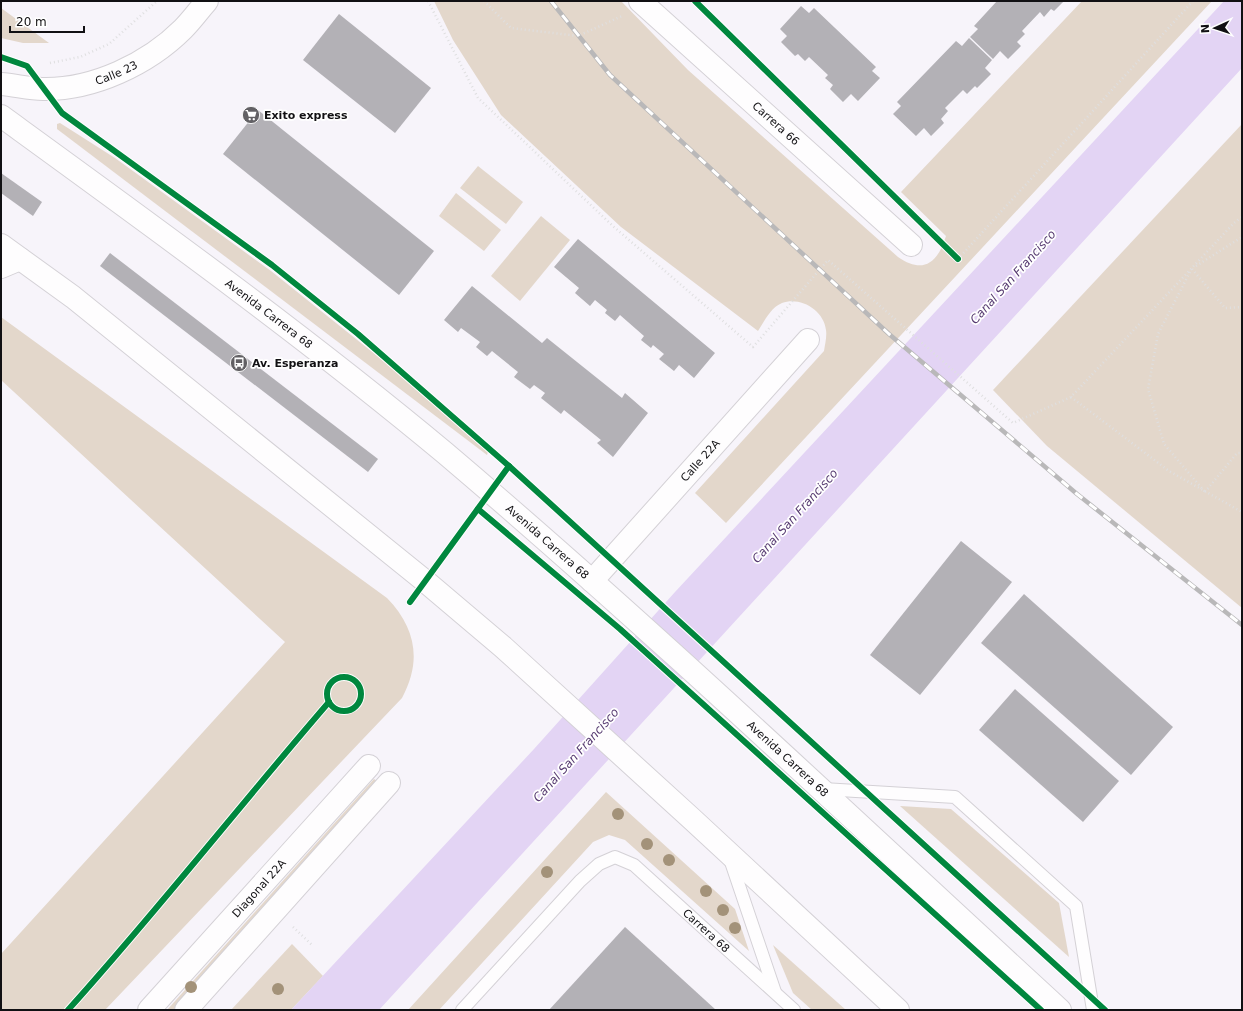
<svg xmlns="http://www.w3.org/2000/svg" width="1243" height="1011" viewBox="0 0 1243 1011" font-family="'DejaVu Sans',sans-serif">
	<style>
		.green { fill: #e3d7cb }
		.water { fill: #e3d4f4 }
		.building { fill: #b3b1b6 }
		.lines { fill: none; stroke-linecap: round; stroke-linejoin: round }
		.lane-casing { stroke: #d4d1d6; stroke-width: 14 }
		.street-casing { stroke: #d4d1d6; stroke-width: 24 }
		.secondary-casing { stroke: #d4d1d6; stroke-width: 24 }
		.primary-casing { stroke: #d4d1d6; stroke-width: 24 }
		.path { stroke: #dfdfe0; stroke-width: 2.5; stroke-dasharray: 1 3; stroke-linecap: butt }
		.lane { stroke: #fefdfe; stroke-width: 12 }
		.street { stroke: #fefdfe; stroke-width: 22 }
		.secondary { stroke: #fefdfe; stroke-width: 22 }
		.primary { stroke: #fefdfe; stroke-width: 22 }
		.rail-casing { stroke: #b9b8b9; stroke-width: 4.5 }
		.rail { stroke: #fff; stroke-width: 3; stroke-dasharray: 9; stroke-linecap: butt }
		.cycleway-casing { stroke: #fff; stroke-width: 8 }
		.cycleway { stroke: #00873e; stroke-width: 6 }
		.tree { fill: #a39279 }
		.labels { text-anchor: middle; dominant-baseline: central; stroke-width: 3.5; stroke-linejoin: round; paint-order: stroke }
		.street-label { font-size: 11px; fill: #111013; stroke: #fff }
		.poi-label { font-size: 11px; font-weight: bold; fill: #111013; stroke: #fff; text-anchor: start }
		.water-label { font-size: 12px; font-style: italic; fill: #553970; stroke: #fff }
	</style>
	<rect width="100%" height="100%" fill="#f7f4fa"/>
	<!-- green -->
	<g class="green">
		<path d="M 434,1 L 621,1 L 688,70 L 898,257 C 924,275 938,262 946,236 L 901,192 L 1082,1 L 1212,1 L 726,523 L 695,493 L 824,351 C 825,344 827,337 826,330 C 824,310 800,296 782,303 C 770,308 764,322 758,331 L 621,227 L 501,115 L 453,40 Z"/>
		<path d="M 1,8 L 49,43 L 23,43 L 1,38 Z"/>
		<path d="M 60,123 L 115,158 L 271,271 L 406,379 L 488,452 L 487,455 L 57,129 L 57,124 Z"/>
		<path d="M 1242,124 L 1242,608 L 1047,446 L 993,390 Z"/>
		<path d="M 478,166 L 523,202 L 506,224 L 460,188 Z"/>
		<path d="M 456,193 L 501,230 L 484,251 L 439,216 Z"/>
		<path d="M 541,216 L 570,240 L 520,301 L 491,276 Z"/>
		<path d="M 1,317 L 387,598 C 416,628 422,661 402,698 L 105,1010 L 1,1010 L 1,954 L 285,642 L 1,380 Z"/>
		<path d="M 374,779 L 377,781 L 173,1010 L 167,1010 Z"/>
		<path d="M 606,792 L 735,909 L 749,951 L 625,840 L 609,835 L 593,842 L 439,1010 L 408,1010 Z"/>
		<path d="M 900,806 L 951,809 L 1059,903 L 1069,957 Z"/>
		<path d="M 292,944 L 323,976 L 291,1010 L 231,1010 Z"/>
		<path d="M 773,945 L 846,1010 L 812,1010 L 793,993 Z"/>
	</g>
	<!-- water -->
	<path class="water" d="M 1224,1 L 1242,1 L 1242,68 L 379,1010 L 291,1010 L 534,749 L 675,592 Z"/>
	<!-- building -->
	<g class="building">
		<path d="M 997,1 L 1064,1 L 1054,11 L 1051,9 L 1044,17 L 1040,12 L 1022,31 L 1025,34 L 1017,42 L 1021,46 L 1008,59 L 1000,51 L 993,59 L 970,37 L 978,29 L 974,26 Z"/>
		<path d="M 801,6 L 809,13 L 814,8 L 876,67 L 872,71 L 880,78 L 858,101 L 851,94 L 843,102 L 830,89 L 833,85 L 825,78 L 828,75 L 809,57 L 805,61 L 798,54 L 795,56 L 781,42 L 787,36 L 780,29 Z"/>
		<path d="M 339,14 L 431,88 L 395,133 L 303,60 Z"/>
		<path d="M 969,38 L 992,60 L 985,68 L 991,74 L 977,88 L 975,86 L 967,94 L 963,90 L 945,108 L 948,111 L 941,119 L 944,123 L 931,136 L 924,128 L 916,136 L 893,114 L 901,106 L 897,102 L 956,41 L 962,46 Z"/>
		<path d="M 258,110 L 434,251 L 399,295 L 223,154 Z"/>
		<path d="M 1,173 L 42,202 L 33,216 L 1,193 Z"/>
		<path d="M 578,239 L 715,353 L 694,378 L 679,365 L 674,371 L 659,359 L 664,354 L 653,345 L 651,348 L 641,340 L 644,336 L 620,315 L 615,321 L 605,313 L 607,310 L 595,300 L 590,306 L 575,293 L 579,288 L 554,267 Z"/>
		<path d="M 110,253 L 378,459 L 368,472 L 100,266 Z"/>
		<path d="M 472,286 L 542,343 L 547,338 L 622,398 L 625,393 L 648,413 L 613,457 L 597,443 L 601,440 L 564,410 L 561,414 L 541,398 L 545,393 L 534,385 L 530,389 L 514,377 L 518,372 L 492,351 L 487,356 L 476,347 L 480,342 L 461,328 L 458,332 L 444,320 Z"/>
		<path d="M 961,541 L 1012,582 L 920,695 L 870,655 Z"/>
		<path d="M 1024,594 L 1173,727 L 1131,775 L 981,643 Z"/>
		<path d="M 1015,689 L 1119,781 L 1083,822 L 979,730 Z"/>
		<path d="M 625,927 L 716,1010 L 549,1010 Z"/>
	</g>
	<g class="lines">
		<defs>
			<g id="lane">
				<path d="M 823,789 L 955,797 L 1076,906 L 1093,1010"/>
				<path d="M 730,859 L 775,992"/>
				<path id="s1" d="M 462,1010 L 580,881 L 599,864 L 615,857 L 634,865 L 794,1010"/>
			</g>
			<g id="street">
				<path id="s2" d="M 640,1 L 911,245"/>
				<path d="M 1,267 L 20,259"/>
				<path id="s3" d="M 592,581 L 808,340"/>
			</g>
			<g id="secondary">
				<path id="s4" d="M 1,84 C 15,85 29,89 43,89 C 93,90 148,64 183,29 C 192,20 199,10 207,1"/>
				<path id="s5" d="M 149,1010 L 369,766"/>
				<path d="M 186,1010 L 389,783"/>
			</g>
			<g id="primary">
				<path id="s6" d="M 1,116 C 151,225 302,334 445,453 C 656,632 856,823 1060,1010"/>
				<path d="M 1,245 L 73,297 L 425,581 L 503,647 L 692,819 L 898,1010"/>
			</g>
		</defs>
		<!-- lane casing -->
		<use href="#lane" class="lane-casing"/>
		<!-- street casing -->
		<use href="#street" class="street-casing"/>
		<!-- secondary casing -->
		<use href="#secondary" class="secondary-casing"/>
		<!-- primary casing -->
		<use href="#primary" class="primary-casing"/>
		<!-- path -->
		<g class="path">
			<path d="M 428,1 L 478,98 L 614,227 L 753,347 L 828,260 L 1013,423 L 1071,397 L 1234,223 L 1242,217"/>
			<path d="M 484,1 L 511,28 L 578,36 L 622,16"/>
			<path d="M 50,63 L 80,57 L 109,44 L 157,1"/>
			<path d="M 958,259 L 1193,1"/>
			<path d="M 1196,266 L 1242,237"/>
			<path d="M 1192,269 L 1225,308 L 1242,307"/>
			<path d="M 1190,272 L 1158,334 L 1148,389 L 1164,444 L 1205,492"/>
			<path d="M 1071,397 L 1169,471 L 1242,512"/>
			<path d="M 1205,492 L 1237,453 L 1242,453"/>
			<path d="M 293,927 L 313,946"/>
		</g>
		<!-- lane -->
		<use href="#lane" class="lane"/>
		<!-- street -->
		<use href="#street" class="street"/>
		<!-- secondary -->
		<use href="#secondary" class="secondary"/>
		<!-- primary -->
		<use href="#primary" class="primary"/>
		<defs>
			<path id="rail" d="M 551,1 L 610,75 L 889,334 L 1077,494 L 1242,625"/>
		</defs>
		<!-- rail casing -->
		<use href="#rail" class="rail-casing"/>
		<!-- rail -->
		<use href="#rail" class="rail"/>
		<defs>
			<g id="cycleway">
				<path d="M 695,1 L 958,259"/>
				<path d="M 1,57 L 27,66 L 62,113 L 272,265 L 358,334 L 509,466 L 1105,1010"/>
				<path d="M 478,509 L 620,629 L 1041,1010"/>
				<path d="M 410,602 L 509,466"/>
				<circle cx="344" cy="694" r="17"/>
				<path d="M 68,1010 C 158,910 241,804 329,702"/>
			</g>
		</defs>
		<!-- cycleway casing -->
		<use href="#cycleway" class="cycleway-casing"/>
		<!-- cycleway -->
		<use href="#cycleway" class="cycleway"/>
	</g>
	<!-- trees -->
	<g class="tree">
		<circle cx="618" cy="814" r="6"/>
		<circle cx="647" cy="844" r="6"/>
		<circle cx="669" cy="860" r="6"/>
		<circle cx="547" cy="872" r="6"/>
		<circle cx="706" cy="891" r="6"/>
		<circle cx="723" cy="910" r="6"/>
		<circle cx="735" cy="928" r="6"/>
		<circle cx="191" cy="987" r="6"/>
		<circle cx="278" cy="989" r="6"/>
	</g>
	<!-- icons -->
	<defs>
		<symbol id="supermarket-disc" viewBox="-11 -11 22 22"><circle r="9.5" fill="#626064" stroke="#fff"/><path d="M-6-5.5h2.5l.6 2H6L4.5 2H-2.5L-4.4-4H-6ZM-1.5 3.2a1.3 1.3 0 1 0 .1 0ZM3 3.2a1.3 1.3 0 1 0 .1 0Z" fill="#fff"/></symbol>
		<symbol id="bus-disc" viewBox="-11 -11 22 22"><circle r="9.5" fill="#626064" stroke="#fff"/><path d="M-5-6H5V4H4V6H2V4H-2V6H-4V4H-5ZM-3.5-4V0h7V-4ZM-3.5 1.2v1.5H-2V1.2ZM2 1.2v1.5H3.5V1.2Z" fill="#fff"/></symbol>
	</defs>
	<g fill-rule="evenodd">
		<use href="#supermarket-disc" x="241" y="105" width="20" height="20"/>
		<use href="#bus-disc" x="229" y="353" width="20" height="20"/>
	</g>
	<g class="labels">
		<!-- street labels -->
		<g class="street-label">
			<text stroke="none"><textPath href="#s4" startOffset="118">Calle 23</textPath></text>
			<text stroke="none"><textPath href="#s2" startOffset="183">Carrera 66</textPath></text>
			<text stroke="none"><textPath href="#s6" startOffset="333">Avenida Carrera 68</textPath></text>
			<text stroke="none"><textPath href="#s3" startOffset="162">Calle 22A</textPath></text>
			<text stroke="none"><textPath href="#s6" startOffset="693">Avenida Carrera 68</textPath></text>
			<text stroke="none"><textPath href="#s6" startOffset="1017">Avenida Carrera 68</textPath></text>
			<text stroke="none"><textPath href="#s5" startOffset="164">Diagonal 22A</textPath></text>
			<text stroke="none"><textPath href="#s1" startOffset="336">Carrera 68</textPath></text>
		</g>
		<!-- poi labels -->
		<g class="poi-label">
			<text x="264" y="115">Exito express</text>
			<text x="252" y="363">Av. Esperanza</text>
		</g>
		<!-- water labels -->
		<g class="water-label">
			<text transform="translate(1013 277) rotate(-48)">Canal San Francisco</text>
			<text transform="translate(795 516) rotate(-48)">Canal San Francisco</text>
			<text transform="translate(576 755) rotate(-48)">Canal San Francisco</text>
		</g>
	</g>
	<!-- border -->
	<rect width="1243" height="1011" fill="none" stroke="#111013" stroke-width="4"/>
	<!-- north arrow -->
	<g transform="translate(1215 28) rotate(267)" stroke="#ffffff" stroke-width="3" paint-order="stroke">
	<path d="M0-3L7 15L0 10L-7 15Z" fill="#111013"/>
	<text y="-6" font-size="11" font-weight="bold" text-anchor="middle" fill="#111013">N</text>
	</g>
	<!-- scale -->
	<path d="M10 26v6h74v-6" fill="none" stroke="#111013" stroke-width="2"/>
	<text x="16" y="26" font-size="12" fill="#111013" stroke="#ffffff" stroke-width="3" paint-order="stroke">20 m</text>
</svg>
